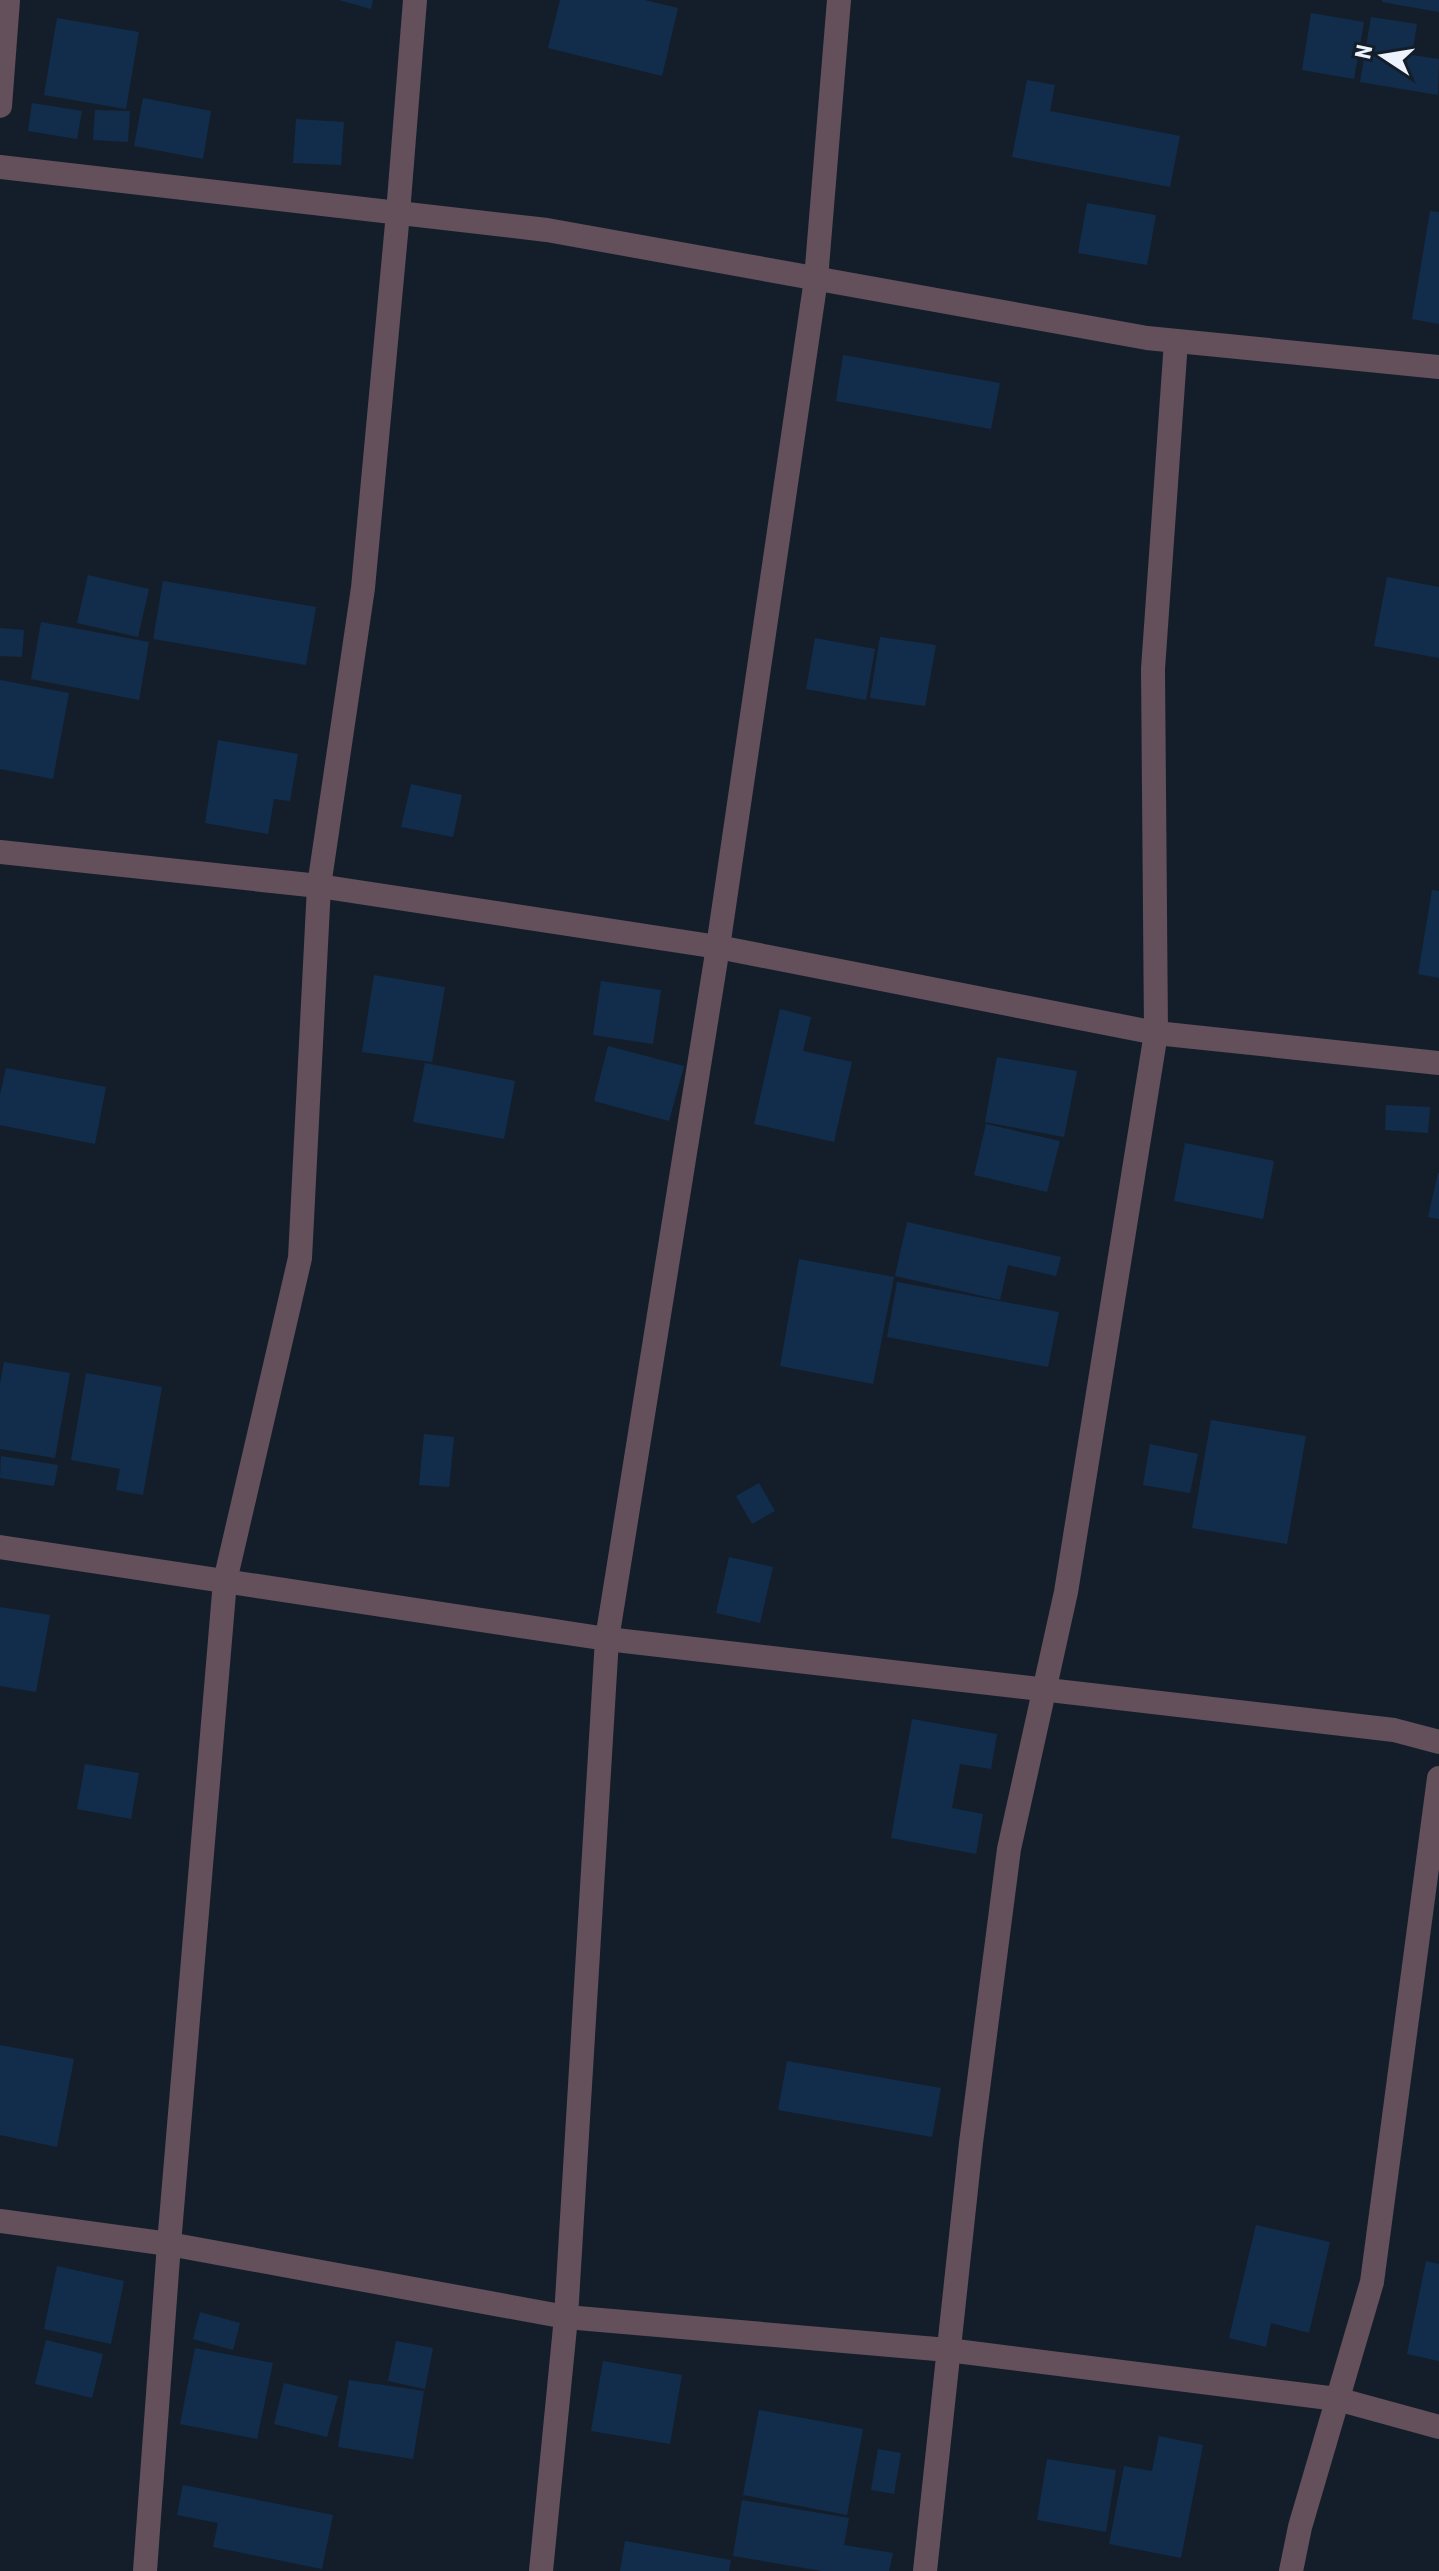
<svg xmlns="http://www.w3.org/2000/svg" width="1439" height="2571" viewBox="0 0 1439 2571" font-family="'Roboto Condensed',sans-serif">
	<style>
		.building { fill: #122d4b }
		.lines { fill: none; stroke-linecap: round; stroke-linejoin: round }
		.minor { stroke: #63505b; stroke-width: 24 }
	</style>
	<rect width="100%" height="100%" fill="#141e2a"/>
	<g class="building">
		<polygon points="339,0 373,0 371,9"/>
		<polygon points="560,0 645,0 678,8 662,76 548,48"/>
		<polygon points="1382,0 1439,0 1439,12 1382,2"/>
		<polygon points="1311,13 1364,22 1354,79 1302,70"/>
		<polygon points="1371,17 1417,24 1412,55 1439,59 1438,95 1360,82"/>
		<polygon points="57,18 139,32 126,109 44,95"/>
		<polygon points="1027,80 1055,85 1050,111 1180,136 1170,187 1012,157"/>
		<polygon points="143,98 211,111 203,159 134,146"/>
		<polygon points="32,103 82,111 77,139 28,131"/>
		<polygon points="95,110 130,111 128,142 93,140"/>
		<polygon points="296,119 344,122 341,165 293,163"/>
		<polygon points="1087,203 1156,215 1147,265 1078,253"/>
		<polygon points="1430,211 1439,212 1439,324 1412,319"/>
		<polygon points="843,355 1000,383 991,429 836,401"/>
		<polygon points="88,575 149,589 138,637 77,623"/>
		<polygon points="1387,577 1439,587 1439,658 1374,646"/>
		<polygon points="163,581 316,607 306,665 153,639"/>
		<polygon points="41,622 149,642 139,700 31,679"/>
		<polygon points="0,628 24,630 22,657 0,656"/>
		<polygon points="880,637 936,645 925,706 870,698"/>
		<polygon points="815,638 875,649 866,700 806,689"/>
		<polygon points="0,680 69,693 53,779 0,769"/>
		<polygon points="218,740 298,754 290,801 274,799 268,834 205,823"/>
		<polygon points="411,784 462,795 453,837 401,827"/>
		<polygon points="1432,890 1439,891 1439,978 1418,974"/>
		<polygon points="374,975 445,987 432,1062 362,1052"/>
		<polygon points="601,981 661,990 653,1044 593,1035"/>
		<polygon points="780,1009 811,1017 803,1051 852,1062 834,1142 754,1124"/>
		<polygon points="608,1046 684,1066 669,1121 594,1101"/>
		<polygon points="997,1057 1077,1071 1064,1137 985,1122"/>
		<polygon points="425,1063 515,1081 504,1139 413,1122"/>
		<polygon points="6,1068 106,1087 95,1144 0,1125 0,1095"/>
		<polygon points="1386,1105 1430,1107 1428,1133 1385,1130"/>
		<polygon points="986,1124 1060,1141 1047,1192 974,1175"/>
		<polygon points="1185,1143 1274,1161 1263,1219 1174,1201"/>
		<polygon points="1438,1173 1439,1173 1439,1219 1428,1217"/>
		<polygon points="907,1222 1061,1257 1056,1276 1008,1265 1000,1300 895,1276"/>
		<polygon points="799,1259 894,1277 873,1384 780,1366"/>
		<polygon points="897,1282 1059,1312 1048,1367 887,1337"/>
		<polygon points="4,1362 70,1373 55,1458 0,1449 0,1384"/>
		<polygon points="86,1373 162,1387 143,1495 116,1490 120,1469 71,1460"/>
		<polygon points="1211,1420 1306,1436 1287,1544 1192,1528"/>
		<polygon points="424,1434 454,1437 449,1487 419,1485"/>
		<polygon points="1150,1444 1198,1454 1190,1493 1143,1485"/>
		<polygon points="1,1456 58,1465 54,1486 0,1478"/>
		<polygon points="759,1483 775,1511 752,1524 736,1496"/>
		<polygon points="729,1557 773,1567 760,1623 716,1613"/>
		<polygon points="0,1607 50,1615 36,1692 0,1686"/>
		<polygon points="912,1719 997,1734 991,1769 960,1764 952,1808 983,1814 976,1854 891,1838"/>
		<polygon points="85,1764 139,1773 131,1819 77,1809"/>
		<polygon points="0,2045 74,2059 57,2147 0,2135"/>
		<polygon points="787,2061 941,2088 932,2137 778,2110"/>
		<polygon points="1256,2225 1330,2242 1309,2333 1271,2323 1266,2347 1229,2338"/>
		<polygon points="1426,2261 1439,2264 1439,2361 1407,2354"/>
		<polygon points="57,2266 124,2281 111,2344 44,2329"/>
		<polygon points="200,2312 240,2323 233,2350 193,2339"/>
		<polygon points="46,2340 103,2354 92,2398 35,2384"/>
		<polygon points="396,2341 433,2348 425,2389 388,2381"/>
		<polygon points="195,2348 273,2363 257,2439 180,2424"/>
		<polygon points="603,2361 682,2375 670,2444 591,2431"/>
		<polygon points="349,2380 424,2391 413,2459 338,2447"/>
		<polygon points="284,2383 338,2396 327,2437 274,2424"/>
		<polygon points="759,2410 863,2429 847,2515 743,2495"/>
		<polygon points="1159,2436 1203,2445 1181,2558 1109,2544 1124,2466 1152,2471"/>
		<polygon points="878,2449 901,2453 894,2494 871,2490"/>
		<polygon points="1047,2459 1116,2470 1106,2532 1037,2520"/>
		<polygon points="183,2485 333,2515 322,2569 213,2547 218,2523 177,2515"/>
		<polygon points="742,2500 849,2518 844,2545 893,2553 889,2571 822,2571 733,2556"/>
		<polygon points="625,2541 731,2560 729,2571 620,2571"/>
	</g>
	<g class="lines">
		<g class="minor">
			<polyline points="0,106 8,0"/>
			<polyline points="0,167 547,230 1147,338 1439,367"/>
			<polyline points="0,852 319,886 718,947 1156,1033 1439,1063"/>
			<polyline points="0,1547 607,1639 1394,1730 1439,1742"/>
			<polyline points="0,2221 169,2244 566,2317 948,2350 1337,2399 1439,2427"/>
			<polyline points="145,2571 169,2244 225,1581 300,1258 319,886 363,588 398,213 415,0"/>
			<polyline points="541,2571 566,2317 607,1639 718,947 816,279 839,0"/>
			<polyline points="925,2571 971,2143 1009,1849 1066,1592 1156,1033 1153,669 1176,341"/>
			<polyline points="1291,2571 1300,2527 1372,2282 1439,1778"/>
		</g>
	</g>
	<g transform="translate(1383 56) rotate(282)" stroke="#141e2a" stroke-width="6" paint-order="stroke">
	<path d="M0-6L14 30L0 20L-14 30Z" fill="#edf3fc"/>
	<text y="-12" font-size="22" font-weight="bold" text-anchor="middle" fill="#edf3fc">N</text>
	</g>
</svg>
